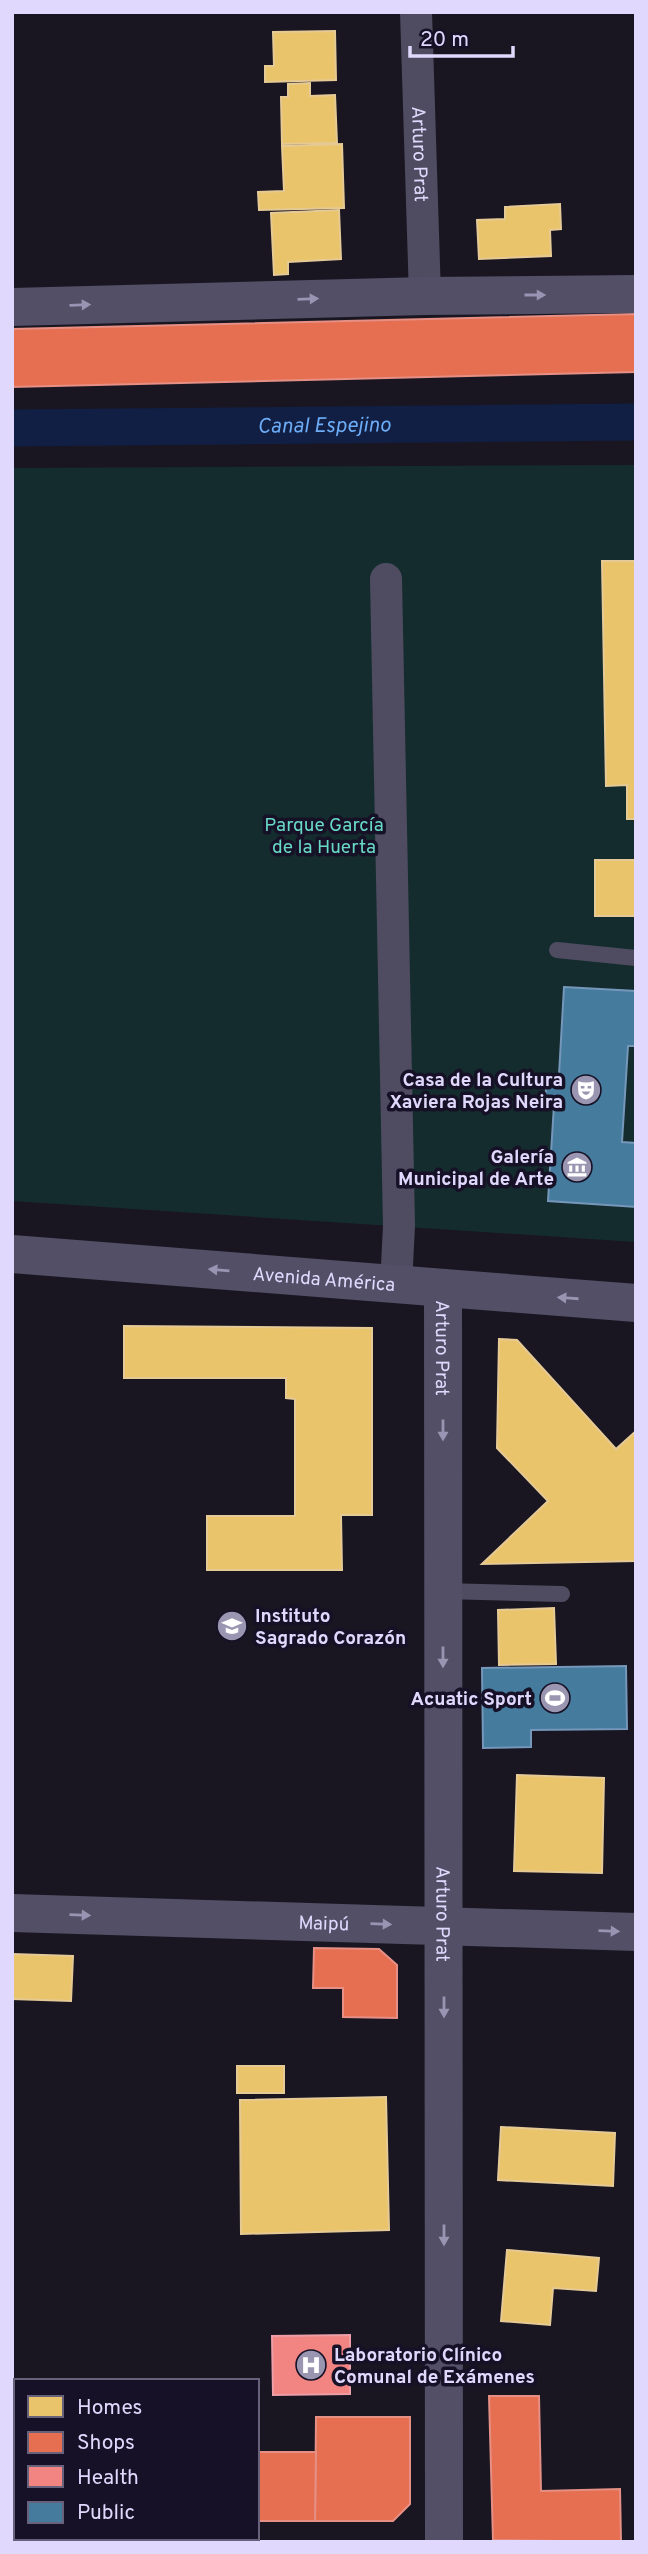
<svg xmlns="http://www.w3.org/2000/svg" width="648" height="2554" viewBox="0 0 648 2554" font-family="Overpass,sans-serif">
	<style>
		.green { fill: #152c2e }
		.homes { fill: #e9c46a; stroke: #e6ca96; stroke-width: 2 }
		.shops { fill: #e76f51; stroke: #e58f85; stroke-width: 2 }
		.health { fill: #f28482; stroke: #ed9ea7; stroke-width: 2 }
		.public { fill: #457b9d; stroke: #7497ba; stroke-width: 2 }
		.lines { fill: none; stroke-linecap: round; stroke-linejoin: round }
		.canal { stroke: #111f44; stroke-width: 37 }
		.lane { stroke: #4f4c61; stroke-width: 16 }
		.street { stroke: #4f4c61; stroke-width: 32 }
		.secondary { stroke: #524f67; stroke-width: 38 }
		.oneway { fill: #9994b2 }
		.labels { text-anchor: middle; stroke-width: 7; stroke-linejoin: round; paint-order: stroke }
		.street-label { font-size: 19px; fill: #e0d9fd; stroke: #161126 }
		.park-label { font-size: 19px; fill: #68d9c6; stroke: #161126 }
		.poi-label { font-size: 19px; font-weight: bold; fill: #e0d9fd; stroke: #161126; text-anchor: end }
		.water-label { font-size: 21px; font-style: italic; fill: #6dacf6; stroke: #161126 }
	</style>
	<rect width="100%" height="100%" fill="#191621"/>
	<polygon class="green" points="636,465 636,1242 12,1201 12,468"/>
	<g class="homes">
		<polygon points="335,31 336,80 265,82 265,66 274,66 273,32"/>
		<polygon points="310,83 310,96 335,95 337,143 282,144 281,97 288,97 288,84"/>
		<polygon points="342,144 344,208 259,210 258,192 284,191 282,146"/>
		<polygon points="560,204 561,229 550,230 551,256 479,259 477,220 505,219 505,207"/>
		<polygon points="339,210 341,259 288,262 288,274 274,275 271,213"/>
		<polygon points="602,561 636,561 636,819 627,819 627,785 606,786"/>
		<rect x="595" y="860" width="41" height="56"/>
		<polygon points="124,1326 372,1328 372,1515 341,1515 342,1570 207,1570 207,1516 295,1516 295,1399 286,1398 286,1378 124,1378"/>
		<polygon points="499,1339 517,1340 616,1449 636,1431 636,1561 482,1564 548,1501 497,1448"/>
		<polygon points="554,1608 556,1664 499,1665 498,1610"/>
		<polygon points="517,1775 604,1778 602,1873 514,1871"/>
		<polygon points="12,1954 73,1956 71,2001 12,1999"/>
		<rect x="237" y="2066" width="47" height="27"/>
		<polygon points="386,2097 389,2230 241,2234 240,2100"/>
		<polygon points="501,2127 615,2133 613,2186 498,2180"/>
		<polygon points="507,2250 599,2258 596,2291 553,2288 550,2325 501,2321"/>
	</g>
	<g class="shops">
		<polygon points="636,314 636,372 12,387 12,329"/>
		<polygon points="314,1948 379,1949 397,1965 397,2018 343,2017 343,1988 313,1988"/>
		<polygon points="489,2396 539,2396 541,2491 620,2489 621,2542 493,2540"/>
		<polygon points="316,2417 410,2417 410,2504 393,2521 315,2521"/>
		<polygon points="257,2452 316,2452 315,2521 257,2521"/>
	</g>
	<polygon class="health" points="350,2335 350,2394 273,2395 272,2336"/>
	<g class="public">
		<polygon points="564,987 636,991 636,1046 628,1046 622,1142 636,1143 636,1207 548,1201 554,1105 545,1104 547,1074 559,1075"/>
		<polygon points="626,1666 627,1729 531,1730 531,1747 483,1748 482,1668"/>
	</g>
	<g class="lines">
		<path class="canal" id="s1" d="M12,428L636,422"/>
		<g class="lane">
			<polyline points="557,950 636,958"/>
			<polyline points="443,1591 562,1594"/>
		</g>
		<g class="street">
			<path id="s2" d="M416,12L425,296"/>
			<polyline points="386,579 399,1226 396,1285"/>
		</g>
		<g class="secondary">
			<polyline points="12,307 425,296 636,294"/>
			<path id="s3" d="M12,1254L636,1303"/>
			<path id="s4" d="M443,1288L444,2542"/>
			<path id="s5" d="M12,1913L636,1932"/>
		</g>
	</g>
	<defs><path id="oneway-solid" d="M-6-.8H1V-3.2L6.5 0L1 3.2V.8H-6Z" transform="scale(1.75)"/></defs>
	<g class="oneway">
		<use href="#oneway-solid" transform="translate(535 295)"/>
		<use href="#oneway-solid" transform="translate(308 299) rotate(-2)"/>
		<use href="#oneway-solid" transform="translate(80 305) rotate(-2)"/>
		<use href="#oneway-solid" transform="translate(219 1270) rotate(-175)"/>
		<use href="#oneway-solid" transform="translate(568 1298) rotate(-176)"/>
		<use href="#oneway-solid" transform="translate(443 1430) rotate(90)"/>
		<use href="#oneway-solid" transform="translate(443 1657) rotate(90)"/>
		<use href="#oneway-solid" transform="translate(80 1915) rotate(2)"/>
		<use href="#oneway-solid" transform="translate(381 1924) rotate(2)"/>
		<use href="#oneway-solid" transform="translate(609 1931) rotate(2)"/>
		<use href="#oneway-solid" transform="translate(444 2007) rotate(90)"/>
		<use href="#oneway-solid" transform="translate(444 2235) rotate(90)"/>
	</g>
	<defs>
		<g id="theatre-disc" transform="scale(1.575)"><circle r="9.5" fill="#9a95b0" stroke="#161126"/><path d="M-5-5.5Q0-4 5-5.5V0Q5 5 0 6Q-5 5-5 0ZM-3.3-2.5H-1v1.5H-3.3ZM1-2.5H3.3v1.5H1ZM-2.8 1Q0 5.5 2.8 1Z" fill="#fff"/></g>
		<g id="museum-disc" transform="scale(1.575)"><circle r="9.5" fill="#9a95b0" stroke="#161126"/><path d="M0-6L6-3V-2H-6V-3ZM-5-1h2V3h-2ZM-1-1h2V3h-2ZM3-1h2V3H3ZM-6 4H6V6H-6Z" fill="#fff"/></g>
		<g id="school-disc" transform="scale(1.575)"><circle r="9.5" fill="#9a95b0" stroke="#161126"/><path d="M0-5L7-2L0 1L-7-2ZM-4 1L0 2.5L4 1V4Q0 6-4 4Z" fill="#fff"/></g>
		<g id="stadium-disc" transform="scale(1.575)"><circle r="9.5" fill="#9a95b0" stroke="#161126"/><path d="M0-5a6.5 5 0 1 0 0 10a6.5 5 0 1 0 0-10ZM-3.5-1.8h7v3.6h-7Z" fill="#fff"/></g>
		<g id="hospital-disc" transform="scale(1.575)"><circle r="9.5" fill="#9a95b0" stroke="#161126"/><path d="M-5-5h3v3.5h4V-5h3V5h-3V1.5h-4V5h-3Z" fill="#fff"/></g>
	</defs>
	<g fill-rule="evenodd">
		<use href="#theatre-disc" x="586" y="1090"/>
		<use href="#museum-disc" x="577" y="1167"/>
		<use href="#school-disc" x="232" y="1626"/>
		<use href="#stadium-disc" x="555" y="1698"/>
		<use href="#hospital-disc" x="311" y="2365"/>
	</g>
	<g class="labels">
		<g class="street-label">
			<text dy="7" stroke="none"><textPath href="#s2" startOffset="142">Arturo Prat</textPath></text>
			<text dy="7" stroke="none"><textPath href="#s3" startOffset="313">Avenida América</textPath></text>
			<text dy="7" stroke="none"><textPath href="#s4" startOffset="60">Arturo Prat</textPath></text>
			<text dy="7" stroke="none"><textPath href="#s4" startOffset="626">Arturo Prat</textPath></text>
			<text dy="7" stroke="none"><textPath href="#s5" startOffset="312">Maipú</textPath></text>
		</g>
		<g class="park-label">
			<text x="324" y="831">Parque García<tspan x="324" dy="22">de la Huerta</tspan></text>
		</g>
		<g class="poi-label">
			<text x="563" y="1086">Casa de la Cultura<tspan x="563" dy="22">Xaviera Rojas Neira</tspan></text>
			<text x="554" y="1163">Galería<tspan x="554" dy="22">Municipal de Arte</tspan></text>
			<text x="255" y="1622" text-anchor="start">Instituto<tspan x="255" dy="22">Sagrado Corazón</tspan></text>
			<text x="532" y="1705">Acuatic Sport</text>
			<text x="334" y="2361" text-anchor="start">Laboratorio Clínico<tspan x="334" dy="22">Comunal de Exámenes</tspan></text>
		</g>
		<g class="water-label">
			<text dy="7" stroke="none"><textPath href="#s1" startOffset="312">Canal Espejino</textPath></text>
		</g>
	</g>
	<rect width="648" height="2554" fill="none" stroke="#e0d9fd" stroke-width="28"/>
	<rect x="14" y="2379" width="245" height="161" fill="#161126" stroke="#67617c" stroke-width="2"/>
	<rect x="28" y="2396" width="35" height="21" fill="#e9c46a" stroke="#67617c" stroke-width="2"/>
	<text x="77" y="2414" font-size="21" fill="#e0d9fd">Homes</text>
	<rect x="28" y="2432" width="35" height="21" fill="#e76f51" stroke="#67617c" stroke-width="2"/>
	<text x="77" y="2449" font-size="21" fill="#e0d9fd">Shops</text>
	<rect x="28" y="2466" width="35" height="21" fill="#f28482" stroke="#67617c" stroke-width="2"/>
	<text x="77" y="2484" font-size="21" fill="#e0d9fd">Health</text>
	<rect x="28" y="2502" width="35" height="21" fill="#457b9d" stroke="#67617c" stroke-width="2"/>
	<text x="77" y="2519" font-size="21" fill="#e0d9fd">Public</text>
	<path d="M410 46v10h103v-10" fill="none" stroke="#e0d9fd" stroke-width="3.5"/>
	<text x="420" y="46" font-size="21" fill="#e0d9fd" stroke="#161126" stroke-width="5" paint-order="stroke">20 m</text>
</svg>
